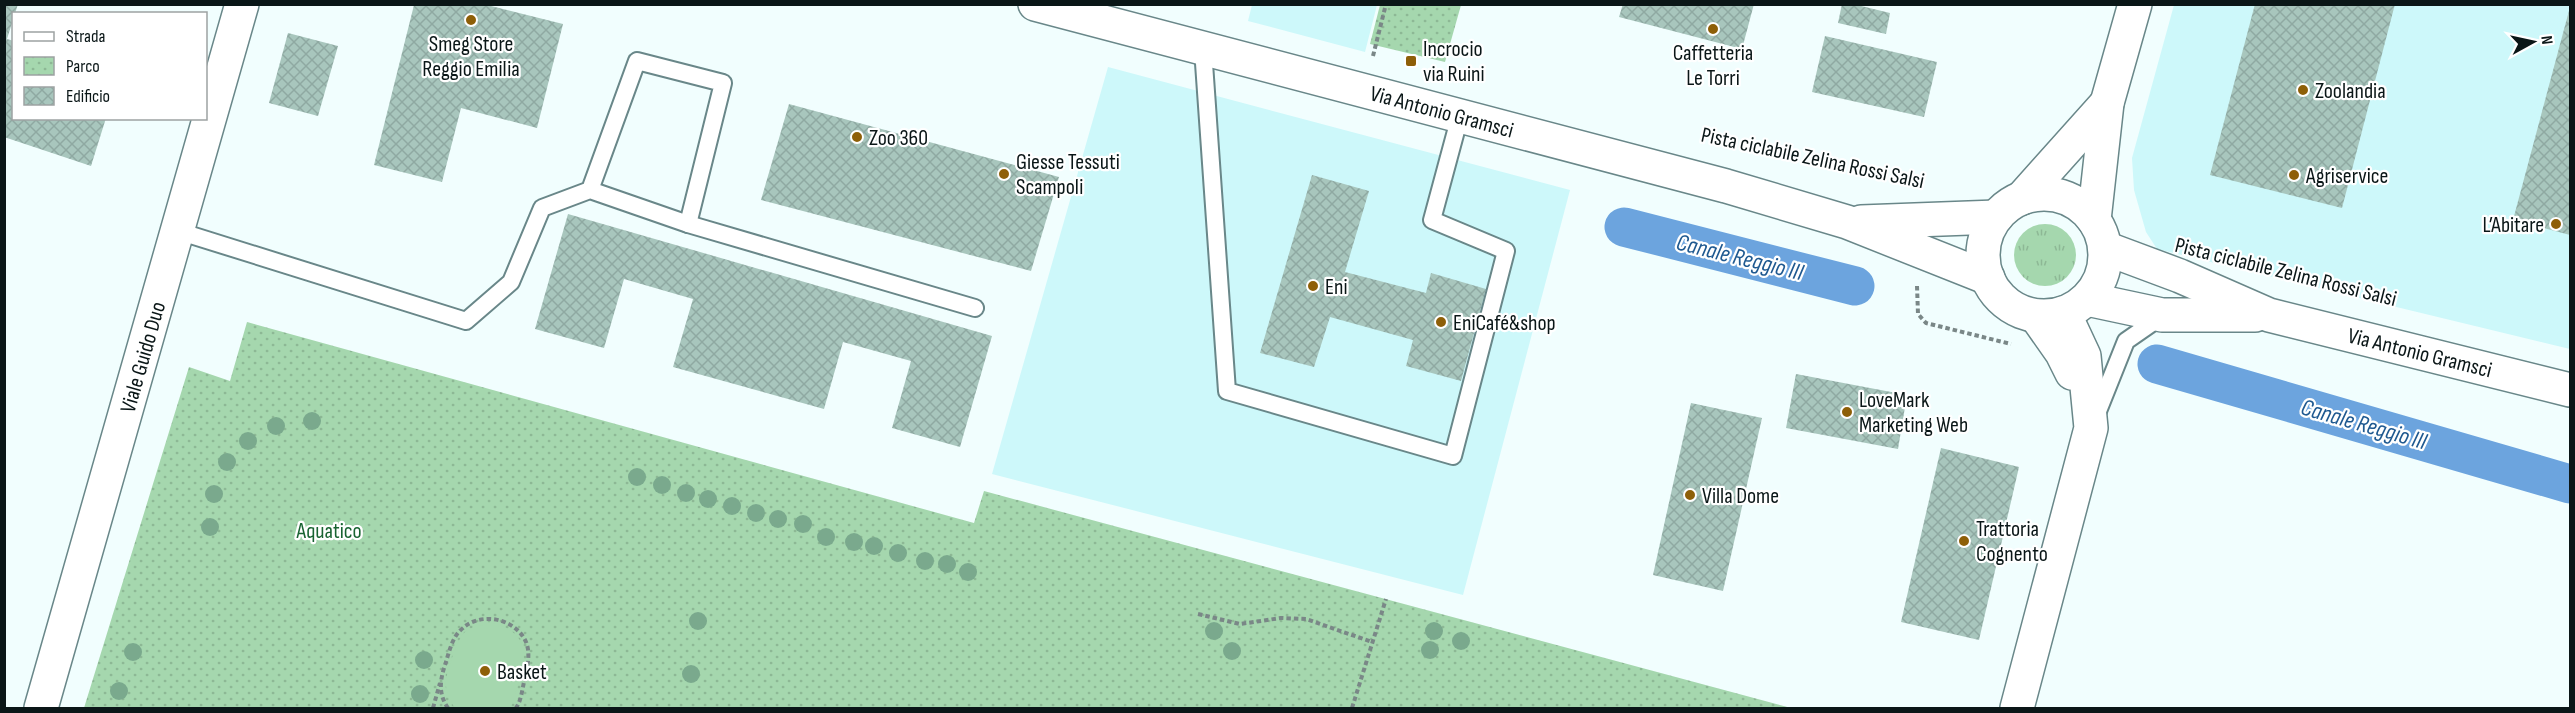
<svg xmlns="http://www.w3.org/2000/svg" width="2575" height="713" viewBox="0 0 2575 713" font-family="'Sofia Sans Condensed',sans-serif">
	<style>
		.built { fill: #cdf8fa }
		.grass { fill: url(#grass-tufts) }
		.park { fill: url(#park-dots) }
		.pitch { fill: #a5d7ae }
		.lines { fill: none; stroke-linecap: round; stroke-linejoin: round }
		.canal { stroke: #6ca4de; stroke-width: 39 }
		.building { fill: url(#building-cross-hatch) }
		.service-casing { stroke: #698789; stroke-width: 20 }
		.minor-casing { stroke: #698789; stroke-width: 36 }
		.tertiary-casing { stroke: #698789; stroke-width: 36 }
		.path { stroke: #7a8787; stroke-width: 4; stroke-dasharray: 4.5 3; stroke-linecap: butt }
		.service { stroke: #fff; stroke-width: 16 }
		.minor { stroke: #fff; stroke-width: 33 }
		.tertiary { stroke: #fff; stroke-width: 33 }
		.tree { fill: #7aa98d }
		.poi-dot { fill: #8e5f08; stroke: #fff; stroke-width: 2 }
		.labels { text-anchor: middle; stroke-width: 4.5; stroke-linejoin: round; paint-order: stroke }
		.poi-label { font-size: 22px; fill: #0a1617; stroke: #fff; text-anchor: start }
		.street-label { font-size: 22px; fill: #0a1617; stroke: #fff }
		.park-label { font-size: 22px; fill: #186331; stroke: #fff }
		.water-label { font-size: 24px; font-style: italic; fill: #1f5990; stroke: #fff }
	</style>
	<defs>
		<pattern id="grass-tufts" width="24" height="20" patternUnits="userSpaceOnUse" patternTransform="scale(1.5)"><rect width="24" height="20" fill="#a5d7ae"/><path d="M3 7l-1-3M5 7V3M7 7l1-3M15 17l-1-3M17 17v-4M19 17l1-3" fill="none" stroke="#8db895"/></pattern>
		<pattern id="park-dots" width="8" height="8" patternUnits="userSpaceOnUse" patternTransform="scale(1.5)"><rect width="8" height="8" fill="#a5d7ae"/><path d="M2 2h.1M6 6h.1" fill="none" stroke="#8db895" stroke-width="1.8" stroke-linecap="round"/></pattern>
		<pattern id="building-cross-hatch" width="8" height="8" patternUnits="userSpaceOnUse" patternTransform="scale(1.5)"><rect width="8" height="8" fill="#a8c6bd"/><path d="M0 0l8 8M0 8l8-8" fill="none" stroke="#8fa9a2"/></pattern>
	</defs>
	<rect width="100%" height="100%" fill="#f1fefe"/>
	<g class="built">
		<polygon points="1252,5 1252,4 1377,5 1365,52 1248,21"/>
		<polygon points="2174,5 2570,5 2570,349 2157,249 2146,232 2134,190 2132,158"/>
		<polygon points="1108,67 1570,190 1463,595 992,474"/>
	</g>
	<circle class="grass" cx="2045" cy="255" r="31"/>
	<g class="park">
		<polygon points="1380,5 1461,5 1445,62 1370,44"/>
		<polygon points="247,322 974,523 984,491 1791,708 84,708 189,367 230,381"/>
	</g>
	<path class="pitch" d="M492,623C540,635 522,669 512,704L509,708H455C450,701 445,691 446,681C447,671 457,639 465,632C473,626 483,625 492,623Z"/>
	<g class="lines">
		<g class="canal">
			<polyline points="1624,227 1855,286"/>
			<polyline points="2157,364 2570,484"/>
		</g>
	</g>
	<g class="building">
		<polygon points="4,4 18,4 7,39 14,41 14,118 106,118 91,166 4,137"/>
		<polygon points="1623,4 1754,4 1742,49 1619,17"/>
		<polygon points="1842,4 1853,4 1890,13 1886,34 1838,23"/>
		<polygon points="2255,4 2395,4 2342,208 2210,175"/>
		<polygon points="414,5 487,5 563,24 537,128 461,108 442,182 374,165"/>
		<polygon points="2570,7 2570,235 2513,220"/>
		<polygon points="288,33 338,46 318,116 269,103"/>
		<polygon points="1825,36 1937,62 1924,117 1812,92"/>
		<polygon points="789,104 1059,177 1031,271 761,200"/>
		<polygon points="1312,175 1369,191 1345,272 1426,293 1431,273 1486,289 1461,381 1406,366 1413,340 1330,317 1314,367 1260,353"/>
		<polygon points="568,214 992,336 960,447 892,428 911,361 843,342 824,409 673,367 693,299 624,279 604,348 535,329"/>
		<polygon points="1796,374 1907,395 1898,449 1786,428"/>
		<polygon points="1691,403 1762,418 1723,591 1653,575"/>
		<polygon points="1941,448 2019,467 1979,640 1901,622"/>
	</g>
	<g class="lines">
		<g class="service-casing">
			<g id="service">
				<polyline points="1203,49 1227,391 1453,456 1506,251 1432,220 1460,116"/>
				<polyline points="688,224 975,308"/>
				<polyline points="178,231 466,321 511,282 542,208 590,190 637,61 723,83 688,224 590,190"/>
				<polyline points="2096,416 2126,341 2162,316"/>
			</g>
		</g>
		<g class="minor-casing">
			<g id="minor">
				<polyline points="2036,316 2062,353 2072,373"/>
				<polyline points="41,708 242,4"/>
				<polyline points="2017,708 2091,428 2084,356 2064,313"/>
			</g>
		</g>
		<g class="tertiary-casing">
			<g id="tertiary">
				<polyline points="1035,4 1726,186 1847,222 1988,278"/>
				<circle cx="2044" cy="255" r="61"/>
				<polyline points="2022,198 2107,103"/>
				<polyline points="2094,220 2107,103 2135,4"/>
				<polyline points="1861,222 1996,217"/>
				<polyline points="2105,248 2180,276 2269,315 2570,390"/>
				<polyline points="2087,299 2162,315 2255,315"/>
			</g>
		</g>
		<g class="path">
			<polyline points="1373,56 1386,4"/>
			<polyline points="1917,286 1918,314 1926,323 2011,344"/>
			<polyline points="1198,614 1240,624 1281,618 1306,619 1372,642"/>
			<polyline points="433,708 440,683"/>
			<path d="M448,708C438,694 440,680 445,665C449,653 452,636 463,628C482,611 516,619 526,642C531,654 527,669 524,682C522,691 521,701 516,708"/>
			<polyline points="1352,708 1386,599"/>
		</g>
		<use href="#service" class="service"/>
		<use href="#minor" class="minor"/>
		<use href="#tertiary" class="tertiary"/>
	</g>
	<g class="tree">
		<circle cx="312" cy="421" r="9"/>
		<circle cx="276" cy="426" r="9"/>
		<circle cx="248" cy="441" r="9"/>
		<circle cx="227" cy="462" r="9"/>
		<circle cx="637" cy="477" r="9"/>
		<circle cx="662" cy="485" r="9"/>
		<circle cx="686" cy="493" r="9"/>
		<circle cx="214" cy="494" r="9"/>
		<circle cx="708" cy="499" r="9"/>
		<circle cx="732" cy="506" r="9"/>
		<circle cx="756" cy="513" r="9"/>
		<circle cx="778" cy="519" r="9"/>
		<circle cx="803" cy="524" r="9"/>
		<circle cx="210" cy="527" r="9"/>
		<circle cx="826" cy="537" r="9"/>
		<circle cx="854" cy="542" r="9"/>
		<circle cx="874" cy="546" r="9"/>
		<circle cx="898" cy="553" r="9"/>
		<circle cx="925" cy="561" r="9"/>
		<circle cx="947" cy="564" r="9"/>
		<circle cx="968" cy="572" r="9"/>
		<circle cx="698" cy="621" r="9"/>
		<circle cx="1214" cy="631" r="9"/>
		<circle cx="1434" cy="631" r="9"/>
		<circle cx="1461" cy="641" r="9"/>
		<circle cx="1430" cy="650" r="9"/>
		<circle cx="1232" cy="651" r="9"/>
		<circle cx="133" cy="652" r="9"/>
		<circle cx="424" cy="660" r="9"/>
		<circle cx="691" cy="674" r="9"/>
		<circle cx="119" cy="691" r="9"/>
		<circle cx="420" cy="694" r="9"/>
	</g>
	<g class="poi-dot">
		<circle cx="471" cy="20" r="6"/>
		<circle cx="1713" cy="29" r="6"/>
		<rect x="1405" y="55" width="12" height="12" rx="3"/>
		<circle cx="2303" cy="90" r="6"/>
		<circle cx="857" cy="137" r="6"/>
		<circle cx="1004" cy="174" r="6"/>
		<circle cx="2294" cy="175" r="6"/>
		<circle cx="2556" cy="224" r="6"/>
		<circle cx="1313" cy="286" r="6"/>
		<circle cx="1441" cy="322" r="6"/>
		<circle cx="1847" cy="412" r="6"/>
		<circle cx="1690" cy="495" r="6"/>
		<circle cx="1964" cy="541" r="6"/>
		<circle cx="485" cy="671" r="6"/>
	</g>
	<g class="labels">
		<g class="poi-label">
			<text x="471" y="51" text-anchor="middle">Smeg Store<tspan x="471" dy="25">Reggio Emilia</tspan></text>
			<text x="1423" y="56">Incrocio<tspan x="1423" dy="25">via Ruini</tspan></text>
			<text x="1713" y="60" text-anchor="middle">Caffetteria<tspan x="1713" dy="25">Le Torri</tspan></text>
			<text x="2315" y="98">Zoolandia</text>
			<text x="869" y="145">Zoo 360</text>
			<text x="1016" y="169">Giesse Tessuti<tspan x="1016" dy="25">Scampoli</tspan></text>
			<text x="2306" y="183">Agriservice</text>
			<text x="2544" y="232" text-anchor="end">L’Abitare</text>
			<text x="1325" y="294">Eni</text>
			<text x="1453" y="330">EniCafé&amp;shop</text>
			<text x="1859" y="407">LoveMark<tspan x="1859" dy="25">Marketing Web</tspan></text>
			<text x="1702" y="503">Villa Dome</text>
			<text x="1976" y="536">Trattoria<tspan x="1976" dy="25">Cognento</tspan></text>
			<text x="497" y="679">Basket</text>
		</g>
		<g class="street-label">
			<text transform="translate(1442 111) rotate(15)" y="8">Via Antonio Gramsci</text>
			<text transform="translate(1813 157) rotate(12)" y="8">Pista ciclabile Zelina Rossi Salsi</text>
			<text transform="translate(2286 271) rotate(14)" y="8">Pista ciclabile Zelina Rossi Salsi</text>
			<text transform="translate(2420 352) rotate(14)" y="8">Via Antonio Gramsci</text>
			<text transform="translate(142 357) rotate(-74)" y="8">Viale Guido Duo</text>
		</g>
		<g class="park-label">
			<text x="329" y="538">Aquatico</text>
		</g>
		<g class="water-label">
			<text transform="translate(1740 257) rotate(14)" y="8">Canale Reggio III</text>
			<text transform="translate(2364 424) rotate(16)" y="8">Canale Reggio III</text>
		</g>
	</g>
	<rect width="2575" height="713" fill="none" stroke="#0a1617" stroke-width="12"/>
	<rect x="12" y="12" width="195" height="108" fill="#ffffff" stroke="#9da2a2" stroke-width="1.5"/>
	<rect x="24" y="32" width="30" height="9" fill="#ffffff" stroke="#9da2a2" stroke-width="1.5"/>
	<text x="66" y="42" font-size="18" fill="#0a1617">Strada</text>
	<rect x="24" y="57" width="30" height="18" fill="url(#park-dots)" stroke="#9da2a2" stroke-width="1.5"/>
	<text x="66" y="72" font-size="18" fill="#0a1617">Parco</text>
	<rect x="24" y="87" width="30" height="18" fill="url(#building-cross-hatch)" stroke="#9da2a2" stroke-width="1.5"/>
	<text x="66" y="102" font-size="18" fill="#0a1617">Edificio</text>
	<g transform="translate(2533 42) rotate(82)" stroke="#ffffff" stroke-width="4.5" paint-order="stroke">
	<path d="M0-4.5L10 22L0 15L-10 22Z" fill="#0a1617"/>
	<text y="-9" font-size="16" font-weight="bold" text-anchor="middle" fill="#0a1617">N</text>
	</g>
</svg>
